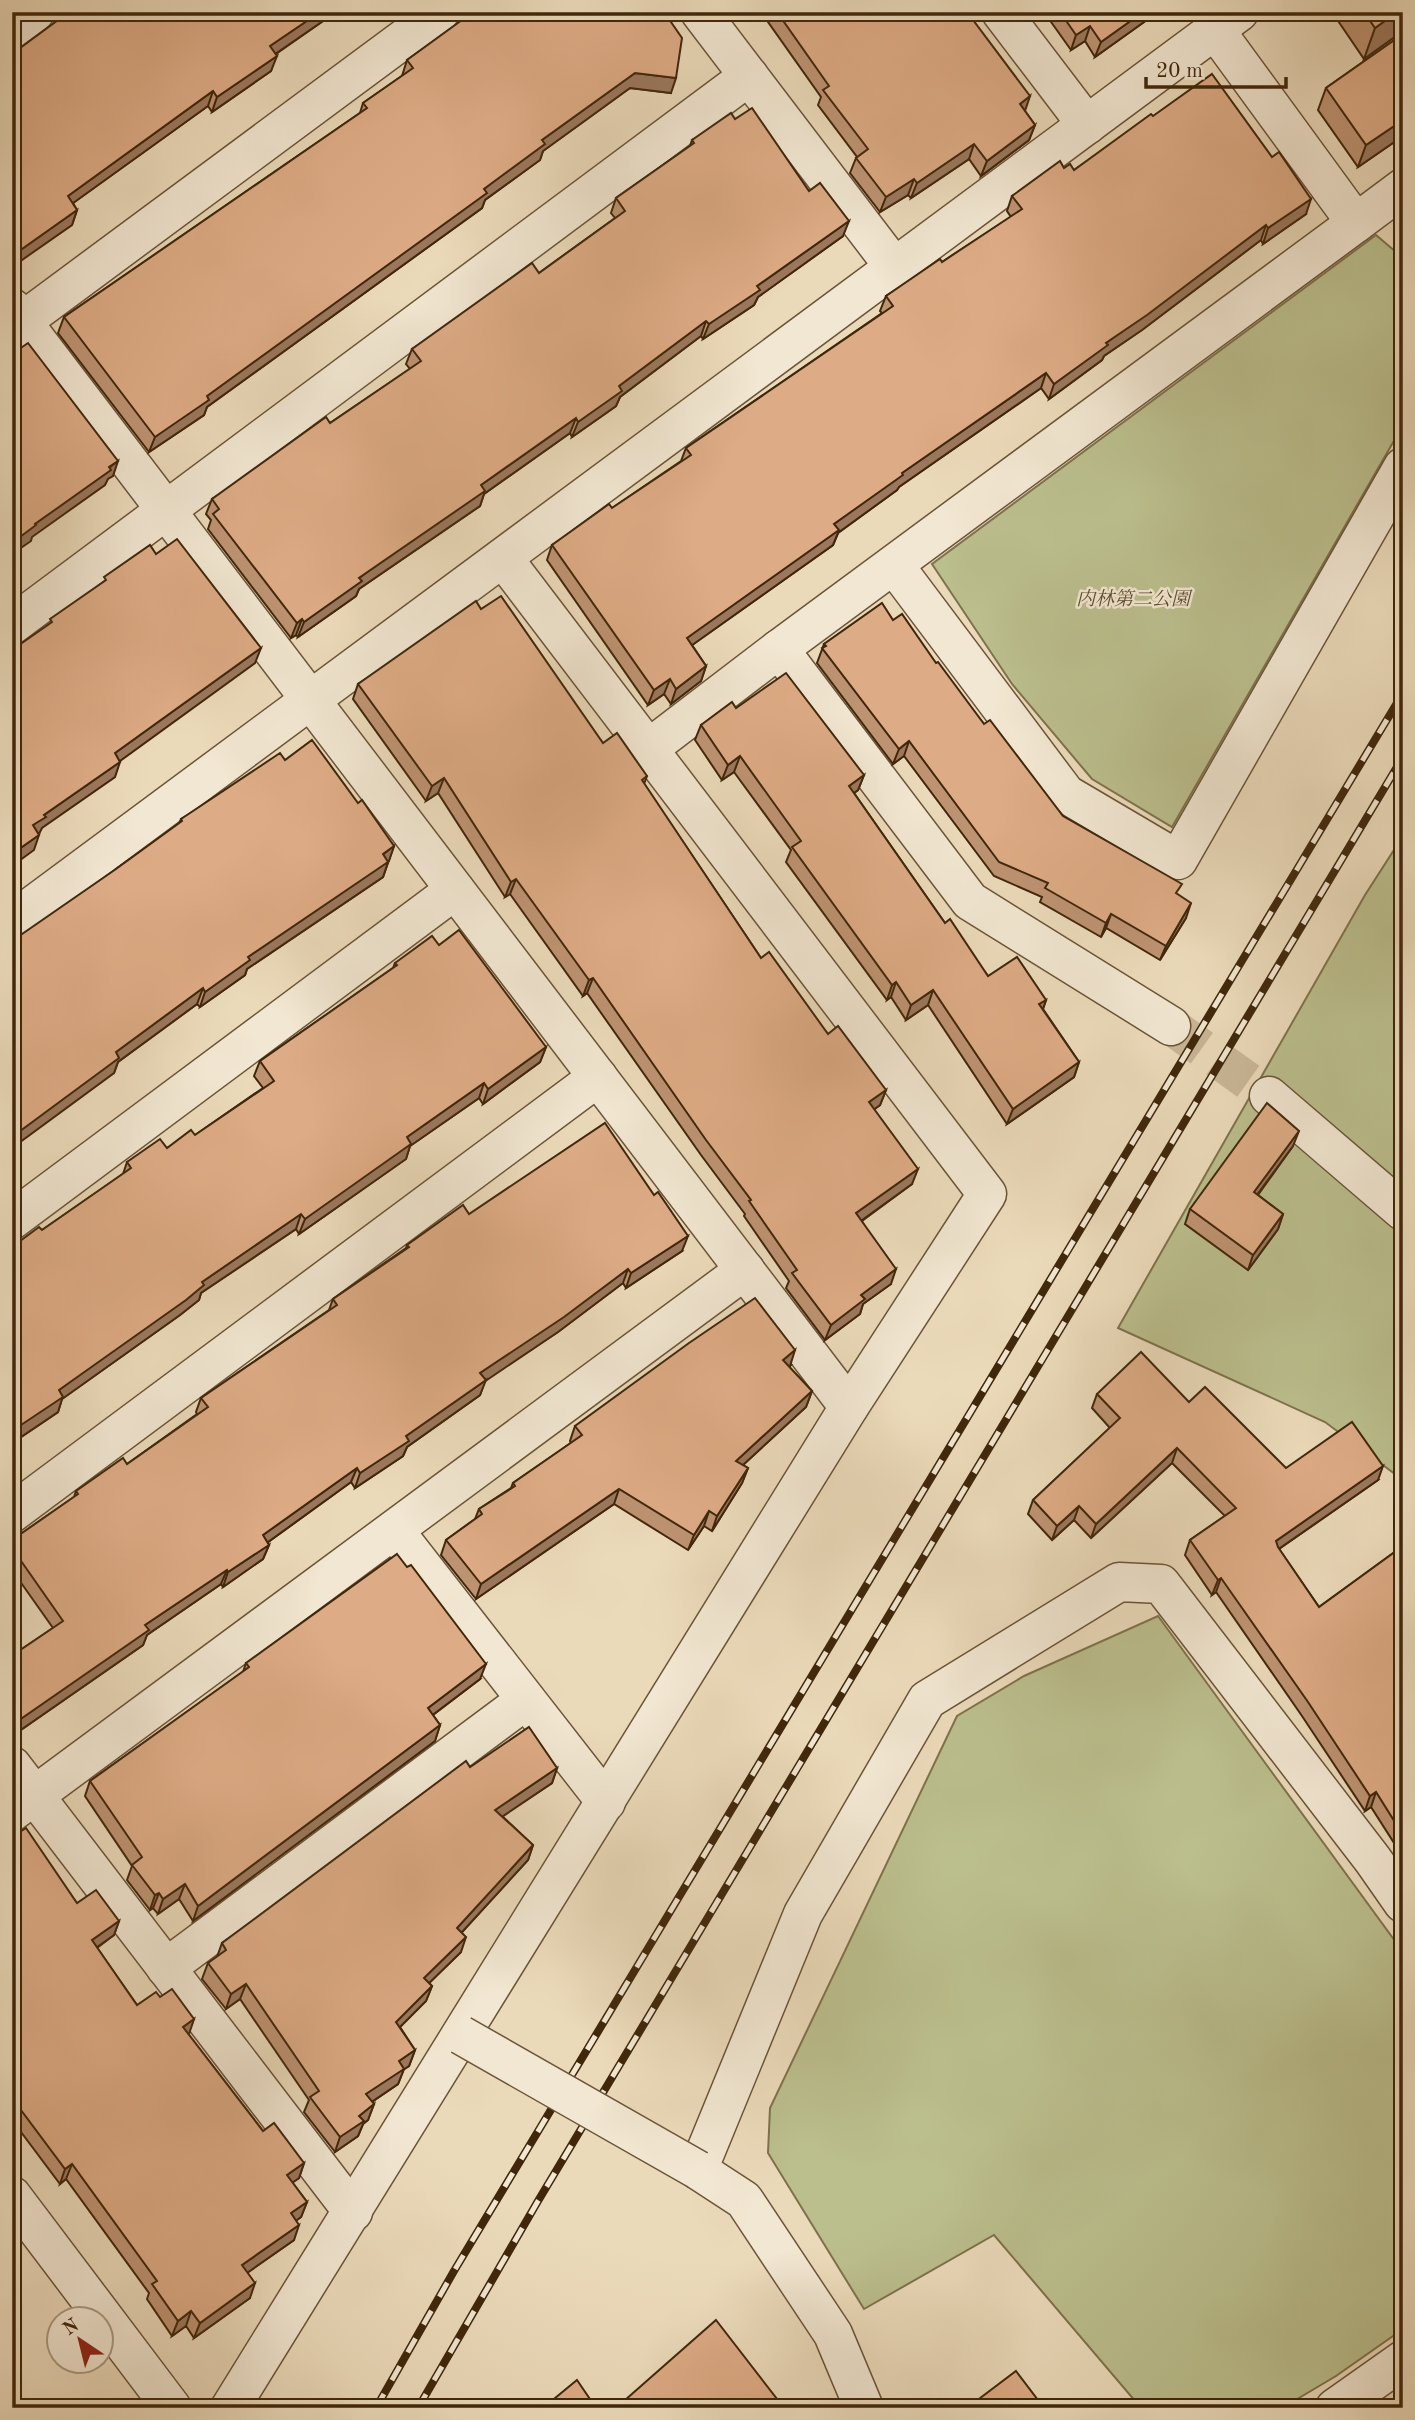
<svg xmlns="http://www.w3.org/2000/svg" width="1415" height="2420" viewBox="0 0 1415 2420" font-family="'Old Standard TT','Noto Serif JP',serif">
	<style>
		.green { fill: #bbbe8d; stroke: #7e724c; stroke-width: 2 }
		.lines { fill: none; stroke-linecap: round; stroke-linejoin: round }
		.minor-tunnel { stroke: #c9b697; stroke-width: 38; stroke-dasharray: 38 19; stroke-linecap: butt }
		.minor-casing { stroke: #6b5437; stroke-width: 41 }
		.tertiary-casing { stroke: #6b5437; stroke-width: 41 }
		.minor { stroke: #f2e7d2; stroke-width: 38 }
		.tertiary { stroke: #f2e7d2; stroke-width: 38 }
		.rail-casing { stroke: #40270b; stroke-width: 8 }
		.rail { stroke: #f2e7d2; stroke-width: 5; stroke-dasharray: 16; stroke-linecap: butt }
		.minor-bridge-casing { stroke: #6b5437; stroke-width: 41; stroke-linecap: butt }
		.minor-bridge { stroke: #f2e7d2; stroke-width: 38 }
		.wall { fill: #be9372; stroke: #40270b; stroke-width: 2 }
		.shaded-wall { fill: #9b785d; stroke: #40270b; stroke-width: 2 }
		.building { fill: #ddab85; stroke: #40270b; stroke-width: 2 }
		.labels { text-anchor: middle; stroke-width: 5; stroke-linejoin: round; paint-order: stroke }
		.park-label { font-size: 19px; font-style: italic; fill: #5f4d2c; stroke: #f2e7d2 }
	</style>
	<rect width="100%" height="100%" fill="#ebdaba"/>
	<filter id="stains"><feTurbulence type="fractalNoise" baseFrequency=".00286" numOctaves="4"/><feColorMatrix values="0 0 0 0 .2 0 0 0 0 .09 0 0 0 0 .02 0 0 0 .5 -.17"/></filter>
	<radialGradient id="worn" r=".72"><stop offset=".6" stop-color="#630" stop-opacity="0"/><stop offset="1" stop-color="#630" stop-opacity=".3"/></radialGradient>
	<g class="green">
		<polygon points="1376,235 1403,258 1403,425 1172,827 1092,779 1012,684 932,564"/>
		<polygon points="1403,836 1403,1480 1325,1422 1118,1328 1365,895"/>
		<polygon points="1158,1616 1403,1952 1403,2329 1336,2376 1282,2408 1141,2408 994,2235 864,2309 768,2153 770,2108 957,1716 1024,1676"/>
	</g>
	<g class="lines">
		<polyline class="minor-tunnel" points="1171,1026 1269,1096"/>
		<g class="minor-casing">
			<g id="minor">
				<polyline points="700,12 895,268"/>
				<polyline points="1001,12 1087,125"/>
				<polyline points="12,29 35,12"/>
				<polyline points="1356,223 1403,188"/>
				<polyline points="12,308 849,1407"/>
				<polyline points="12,329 440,12"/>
				<polyline points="894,565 1066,794 1178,860 1403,467"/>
				<polyline points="12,625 749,76"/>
				<polyline points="779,649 970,901 1171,1026"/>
				<polyline points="648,749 779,649 1356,223 1215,30"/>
				<polyline points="12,921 1239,12"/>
				<polyline points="1269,1096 1403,1211"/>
				<polyline points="12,1220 455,890"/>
				<polyline points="12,1513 598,1077"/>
				<polyline points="394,1530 606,1802"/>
				<polyline points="12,1766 353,2212"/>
				<polyline points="12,1812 745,1270"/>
				<polyline points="166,1968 526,1700"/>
				<polyline points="12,2196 172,2408"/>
				<polyline points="230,2408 849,1407 987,1194 503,558"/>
				<polyline points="864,2408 833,2334 744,2200 698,2170 803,1914 927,1700 1119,1582 1161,1584 1373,1860 1403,1903"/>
			</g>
		</g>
		<g class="tertiary-casing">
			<polyline id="tertiary" points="1335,2408 1403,2360"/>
		</g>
		<use href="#minor" class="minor"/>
		<use href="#tertiary" class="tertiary"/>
		<g class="rail-casing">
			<g id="rail">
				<polyline points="376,2408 454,2271 1403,693"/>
				<polyline points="418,2408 538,2201 1403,757"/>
			</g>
		</g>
		<use href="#rail" class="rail"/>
		<g class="minor-bridge-casing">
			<polyline id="minor-bridge" points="461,2035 698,2170"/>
		</g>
		<use href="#minor-bridge" class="minor-bridge"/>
	</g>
	<g class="wall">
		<polygon points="69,12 336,12 276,54 271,71 212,112 208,106 73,203 77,210 72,225"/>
		<polygon points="472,12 664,12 671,93 630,88 543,151 540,160 485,200 482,208 207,407 204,415 149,452 58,333 64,317 360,113 363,103 402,76 407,60 471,14"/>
		<polygon points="761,12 967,12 1025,111 1035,125 1029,140 981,176 969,159 911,198 908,195 880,212 850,173 856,158 857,157 818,105 821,97"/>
		<polygon points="1044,12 1158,12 1095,57 1085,41 1071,50"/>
		<polygon points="1332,12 1403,12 1364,59"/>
		<polygon points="1403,34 1403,136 1358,167 1318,110 1326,88"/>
		<polygon points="1153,116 1306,214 1263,244 1261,240 1142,330 1104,356 1102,360 1049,399 1041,388 899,487 897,490 838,533 833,545 692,645 706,666 701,681 671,704 664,694 648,705 547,560 552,545 612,508 681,461 686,448 882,313 880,311 886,296 942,262 1011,217 1007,211 1012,196 1064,168 1074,170"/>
		<polygon points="735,119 809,191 843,236 758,297 754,305 703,339 701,336 620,397 616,406 572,437 570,433 484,494 480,506 359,589 356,596 298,637 296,635 291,638 208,529 211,520 206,514 212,499 330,423 410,369 406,364 412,349 539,273 615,218 611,213 616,198 690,146 692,140"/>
		<polygon points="481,609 603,743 647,776 644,784 761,958 828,1034 886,1090 880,1105 874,1109 912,1184 862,1221 891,1284 863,1304 860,1314 825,1340 786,1288 789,1281 744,1216 745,1214 701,1155 587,993 583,996 510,894 505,897 438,793 426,801 353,699 358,684"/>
		<polygon points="893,620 936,663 984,724 1063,816 1178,895 1186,918 1160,960 1106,928 1101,937 1040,902 1042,897 994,876 904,756 893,764 817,663 824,644"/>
		<polygon points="736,708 864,775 858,790 854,793 945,923 988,976 1046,1000 1043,1009 1079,1062 1074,1077 1007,1124 928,1005 906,1020 891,997 887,1000 786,862 791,850 734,772 722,780 695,740 701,725"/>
		<polygon points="285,760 358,803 394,846 383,877 247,969 245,975 200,1007 197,1004 118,1062 114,1073 116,869 179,824 181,819"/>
		<polygon points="439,945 546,1047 540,1062 483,1104 479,1098 410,1146 406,1159 299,1234 296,1229 201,1293 199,1300 180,1315 62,1399 58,1412 12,1443 12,1247 42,1230 123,1174 127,1162 167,1148 195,1135 263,1088 254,1076 260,1061 393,968 395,963"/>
		<polygon points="1293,1146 1258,1195 1283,1214 1278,1229 1248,1270 1185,1224 1190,1209"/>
		<polygon points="469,1214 682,1251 626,1288 623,1283 558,1332 485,1380 480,1395 407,1447 403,1456 355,1488 351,1482 267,1543 269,1545 263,1559 223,1587 221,1584 147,1635 143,1645 12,1736 13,1655 53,1628 12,1570 12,1540 74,1497 76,1491 127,1464 197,1414 196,1412 201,1398 329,1310 333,1299 406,1248 407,1245"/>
		<polygon points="790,1366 789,1367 812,1391 806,1407 743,1465 748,1468 742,1483 712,1531 704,1526 688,1550 614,1504 476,1599 441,1555 446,1540 475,1519 479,1509 511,1488 513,1483 571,1443 570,1441 575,1426"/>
		<polygon points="1097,1394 1189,1402 1286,1468 1378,1480 1279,1549 1319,1607 1403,1546 1403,1857 1371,1807 1365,1811 1302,1716 1216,1592 1212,1595 1185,1555 1190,1540 1225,1516 1172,1463 1091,1538 1074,1520 1052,1540 1028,1514 1033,1500 1110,1428 1092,1408"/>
		<polygon points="246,1663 480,1679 433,1715 440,1725 435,1741 193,1921 179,1899 158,1914 153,1908 150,1910 127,1880 132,1866 85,1796 90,1781 243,1672"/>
		<polygon points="470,1767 557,1768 552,1783 502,1816 533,1845 528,1860 462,1932 461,1952 429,1983 432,1986 426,2001 400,2027 415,2050 409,2066 404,2069 398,2084 372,2102 374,2104 368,2120 363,2124 358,2136 335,2152 304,2112 309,2100 240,1999 226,2009 202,1979 208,1963 217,1957 222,1943"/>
		<polygon points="12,1837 77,1903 119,1921 114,1935 97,1948 137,2005 160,1997 194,2019 188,2034 263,2131 304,2163 299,2178 292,2182 307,2202 301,2217 296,2220 294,2240 248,2272 250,2298 194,2338 186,2326 172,2336 147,2299 149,2293 66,2179 60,2184 12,2120"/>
	</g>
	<g class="shaded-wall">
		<polygon points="320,12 336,12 265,61 270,46"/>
		<polygon points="1143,12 1158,12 1095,57 1101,42"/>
		<polygon points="1397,12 1403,12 1403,31 1364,59 1375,28"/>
		<polygon points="1090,26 1085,41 1071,50 1076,35"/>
		<polygon points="277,56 271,71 212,112 217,97"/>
		<polygon points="635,73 676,78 671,93 630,88 543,151 540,160 485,200 482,208 207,407 204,415 149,452 155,437 207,396 484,189 542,140"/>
		<polygon points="213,91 208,106 62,211 68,196"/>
		<polygon points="1030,96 1025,111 1020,104"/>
		<polygon points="1403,120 1403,136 1358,167 1366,145"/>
		<polygon points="1035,125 1029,140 981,176 987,161"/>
		<polygon points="974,144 969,159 911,198 917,183"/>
		<polygon points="914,179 908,195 880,212 886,197"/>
		<polygon points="1311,199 1306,214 1263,244 1268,228"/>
		<polygon points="77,210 72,225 12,267 12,256"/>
		<polygon points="849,221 843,236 758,297 754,305 703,339 709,324 757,286"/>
		<polygon points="1266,225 1261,240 1142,330 1104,356 1102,360 1049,399 1054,384 1106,343"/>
		<polygon points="706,321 701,336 620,397 616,406 572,437 578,422 619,386"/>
		<polygon points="1046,373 1041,388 899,487 897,490 838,533 833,545 681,653 687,638 834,524 902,473"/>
		<polygon points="576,418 570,433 484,494 480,506 359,589 356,596 298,637 304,622 359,578 481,485"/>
		<polygon points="118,461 113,476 108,479 105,485 32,537 31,541 12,554 12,543 35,524"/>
		<polygon points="302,619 296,635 291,638 297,623"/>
		<polygon points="261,648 255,663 109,769 115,753"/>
		<polygon points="706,666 701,681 671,704 676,689"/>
		<polygon points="670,679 664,694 648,705 654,690"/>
		<polygon points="909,741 904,756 893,764 899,749"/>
		<polygon points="740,756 734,772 722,780 728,765"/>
		<polygon points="120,762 115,777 42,828 40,832 28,841 33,825 44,815"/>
		<polygon points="864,775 858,790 843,801 849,786"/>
		<polygon points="444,778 438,793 426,801 432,786"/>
		<polygon points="39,835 34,850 12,866 12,854"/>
		<polygon points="394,846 389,861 385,864 388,862 383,877 247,969 245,975 200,1007 205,992 248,957"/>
		<polygon points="516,879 510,894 505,897 511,882"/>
		<polygon points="1191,903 1186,918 1160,960 1166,946"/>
		<polygon points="1111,914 1106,928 1101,937 1106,923"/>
		<polygon points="593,978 587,993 583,996 589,980"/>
		<polygon points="896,982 891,997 887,1000 892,985"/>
		<polygon points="203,988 197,1004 118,1062 114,1073 12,1148 12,1137 116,1052"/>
		<polygon points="933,990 928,1005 906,1020 911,1005"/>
		<polygon points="1046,1000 1041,1015 1039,1004"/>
		<polygon points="546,1047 540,1062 483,1104 488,1089"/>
		<polygon points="1079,1062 1074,1077 1007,1124 1013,1109"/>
		<polygon points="484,1083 479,1098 410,1146 406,1159 299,1234 305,1219 407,1137"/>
		<polygon points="886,1090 880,1105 864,1117 869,1102"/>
		<polygon points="1299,1131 1293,1146 1248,1207 1254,1192"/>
		<polygon points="918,1169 912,1184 851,1228 856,1213"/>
		<polygon points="301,1214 296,1229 201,1293 199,1300 180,1315 62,1399 58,1412 12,1443 12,1431 59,1390 202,1282"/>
		<polygon points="1283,1214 1278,1229 1248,1270 1253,1255"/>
		<polygon points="688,1236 682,1251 626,1288 631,1273"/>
		<polygon points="628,1269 623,1283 558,1332 475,1388 480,1373"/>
		<polygon points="896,1269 891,1284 863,1304 860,1314 825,1340 831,1325 861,1295"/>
		<polygon points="795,1350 790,1366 777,1375 783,1360"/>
		<polygon points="486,1380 480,1395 407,1447 403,1456 355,1488 360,1473 406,1436"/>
		<polygon points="812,1391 806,1407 731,1476 736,1461"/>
		<polygon points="1177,1448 1172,1463 1091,1538 1096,1524"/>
		<polygon points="1383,1466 1378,1480 1270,1555 1276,1541"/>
		<polygon points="357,1468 351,1482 257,1550 263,1535"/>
		<polygon points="748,1468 742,1483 712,1531 717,1516"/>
		<polygon points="619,1489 614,1504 476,1599 481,1584"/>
		<polygon points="1079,1506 1074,1520 1052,1540 1057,1526"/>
		<polygon points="709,1511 704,1526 688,1550 694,1535"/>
		<polygon points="269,1545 263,1559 223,1587 228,1572"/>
		<polygon points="227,1570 221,1584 147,1635 143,1645 12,1736 12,1725 145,1625"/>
		<polygon points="1221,1578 1216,1592 1212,1595 1218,1580"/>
		<polygon points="486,1664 480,1679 422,1723 428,1708"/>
		<polygon points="440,1725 435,1741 193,1921 198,1906"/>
		<polygon points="557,1768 552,1783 490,1825 495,1810"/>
		<polygon points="1376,1792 1371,1807 1365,1811 1370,1796"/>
		<polygon points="533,1845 528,1860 452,1943 457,1928"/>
		<polygon points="185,1884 179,1899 158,1914 163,1899"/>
		<polygon points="159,1893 153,1908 150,1910 155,1895"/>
		<polygon points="119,1921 114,1935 86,1955 92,1940"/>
		<polygon points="466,1937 461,1952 419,1993 424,1978"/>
		<polygon points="246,1984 240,1999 226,2009 231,1994"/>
		<polygon points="432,1986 426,2001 390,2037 396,2022"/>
		<polygon points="194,2019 189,2034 177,2041 183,2027"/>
		<polygon points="415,2050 409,2066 403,2070 404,2069 398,2084 361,2109 366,2094 399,2061"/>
		<polygon points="374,2104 368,2120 363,2124 358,2136 335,2152 340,2137 359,2116"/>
		<polygon points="304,2163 299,2178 282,2190 287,2175"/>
		<polygon points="72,2164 66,2179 60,2184 65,2169"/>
		<polygon points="307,2202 301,2217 286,2228 291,2213"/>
		<polygon points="299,2225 294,2240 237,2280 242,2265"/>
		<polygon points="255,2283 250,2298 194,2338 200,2323"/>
		<polygon points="191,2311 186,2326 172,2336 178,2321"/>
	</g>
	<g class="building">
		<polygon points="69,12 320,12 270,46 277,56 217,97 213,91 68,196 77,210 12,256 12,54"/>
		<polygon points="473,12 664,12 682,38 676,78 635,73 542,140 545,144 484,189 487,193 207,396 209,400 155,437 64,317 367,108 363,103 413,68 407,60"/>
		<polygon points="777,12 967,12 1030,96 1020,104 1035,125 987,161 974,144 917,183 914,179 886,197 856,158 868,149 823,90 829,86"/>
		<polygon points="1060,12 1143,12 1101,42 1090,26 1076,35"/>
		<polygon points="1364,12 1397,12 1375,28"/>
		<polygon points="1403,34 1403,120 1366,145 1326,88"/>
		<polygon points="1212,74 1272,157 1279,152 1311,199 1268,228 1266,225 1147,315 1106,343 1108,345 1054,384 1046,373 902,473 903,475 834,524 839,530 687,638 706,666 676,689 670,679 654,690 552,545 609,504 612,508 691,455 686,448 893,306 886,296 940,259 942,262 1022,209 1012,196 1060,161 1064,168 1070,164 1074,170 1151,114 1153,116"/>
		<polygon points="752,108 809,191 820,183 849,221 757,286 760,290 709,324 706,321 619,386 622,391 578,422 576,418 481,485 485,491 359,578 362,581 304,622 302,619 297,623 213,514 219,509 212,499 326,417 330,423 421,361 412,349 532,263 539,273 625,211 616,198 694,143 692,140 731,113 735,119"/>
		<polygon points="28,343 118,461 109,467 111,470 35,524 36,525 12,543 12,354"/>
		<polygon points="177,539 261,648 115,753 120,762 44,815 46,817 33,825 39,835 12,854 12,650 52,622 50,619 106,580 104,577 150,545 156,554"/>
		<polygon points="501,596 603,743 617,733 647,776 642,780 761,958 769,952 828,1034 838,1026 886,1090 869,1102 918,1169 856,1213 896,1269 861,1295 865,1299 831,1325 792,1273 797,1270 749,1201 751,1200 706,1140 593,978 589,980 516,879 511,882 444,778 432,786 358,684 476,601 481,609"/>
		<polygon points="882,603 893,620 902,614 936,663 938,662 984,724 990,720 1063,816 1182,884 1176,893 1191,903 1166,946 1111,914 1106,923 1045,888 1048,883 999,862 909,741 899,749 822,648 826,646 824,644"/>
		<polygon points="786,673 864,775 849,786 945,923 950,919 988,976 1017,957 1046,1000 1039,1004 1079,1062 1013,1109 933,990 911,1005 896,982 892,985 792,847 801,841 740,756 728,765 701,725 732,702 736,708"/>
		<polygon points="312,740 358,803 362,800 394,846 383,854 388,862 248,957 250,960 205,992 203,988 116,1052 119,1058 12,1137 12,941 116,869 182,821 181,819 280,753 285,760"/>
		<polygon points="459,930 546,1047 488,1089 484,1083 407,1137 411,1144 305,1219 301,1214 202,1282 204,1285 186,1300 59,1390 63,1397 12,1431 12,1247 39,1227 42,1230 131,1168 127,1162 160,1139 167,1148 191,1130 195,1135 274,1081 260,1061 397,965 395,963 432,936 439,945"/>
		<polygon points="1267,1103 1299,1131 1254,1192 1283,1214 1253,1255 1190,1209"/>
		<polygon points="605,1123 654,1195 658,1192 688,1236 631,1273 628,1269 564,1317 480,1373 486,1380 406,1436 409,1441 360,1473 357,1468 263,1535 269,1545 228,1572 227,1570 145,1625 149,1630 12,1725 12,1668 19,1663 13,1655 63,1621 12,1548 12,1540 78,1494 76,1491 123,1458 127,1464 208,1407 201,1398 337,1305 333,1299 409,1247 407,1245 463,1205 469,1214"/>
		<polygon points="755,1298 795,1350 783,1360 812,1391 736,1461 748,1468 717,1516 709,1511 694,1535 619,1489 481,1584 446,1540 482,1514 479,1509 515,1486 513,1483 582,1435 575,1426 689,1343"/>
		<polygon points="1141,1352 1189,1402 1205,1387 1286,1468 1352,1422 1383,1466 1276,1541 1278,1547 1319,1607 1403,1546 1403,1835 1376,1792 1370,1796 1308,1702 1221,1578 1218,1580 1190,1540 1236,1508 1177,1448 1096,1524 1079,1506 1057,1526 1033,1500 1120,1418 1097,1394"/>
		<polygon points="397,1554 407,1567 411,1565 486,1664 428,1708 440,1725 198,1906 185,1884 163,1899 159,1893 155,1895 132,1865 142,1857 90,1781 249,1667 246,1663"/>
		<polygon points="529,1727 557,1768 495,1810 533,1845 457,1928 466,1937 424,1978 432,1986 396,2022 415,2050 399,2061 404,2069 366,2094 374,2104 359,2116 364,2121 340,2137 310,2097 319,2091 246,1984 231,1994 208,1963 226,1950 222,1943 466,1761 470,1767"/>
		<polygon points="26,1828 77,1903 96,1890 119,1921 92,1940 137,2005 156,1992 160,1997 172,1989 194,2019 183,2027 263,2131 274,2123 304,2163 287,2175 307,2202 291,2213 299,2225 242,2265 255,2283 200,2323 191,2311 178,2321 152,2284 157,2281 72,2164 65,2169 12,2098 12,1837"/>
		<polygon points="716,2320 784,2408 616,2408"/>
		<polygon points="1016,2371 1044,2408 967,2408"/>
		<polygon points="577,2380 596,2408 543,2408"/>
	</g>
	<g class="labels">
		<g class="park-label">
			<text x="1133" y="605">内林第二公園</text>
		</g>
	</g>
	<rect width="1415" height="2420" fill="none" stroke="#ebdaba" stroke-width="42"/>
	<rect x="14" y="14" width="1387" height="2392" fill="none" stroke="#40270b" stroke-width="3.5"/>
	<rect x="21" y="21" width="1373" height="2378" fill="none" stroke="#40270b" stroke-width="2"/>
	<g transform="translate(80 2340) rotate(325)"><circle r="33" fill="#f2e7d2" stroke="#ab9a82" stroke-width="2"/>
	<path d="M0-5L12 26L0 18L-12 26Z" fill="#8f2418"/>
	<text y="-10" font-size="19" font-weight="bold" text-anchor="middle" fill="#40270b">N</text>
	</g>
	<path d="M1146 77v10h140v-10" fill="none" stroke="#40270b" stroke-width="3.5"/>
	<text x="1156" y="77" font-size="21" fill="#40270b" stroke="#f2e7d2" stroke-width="5" paint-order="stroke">20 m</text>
	<rect width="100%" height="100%" filter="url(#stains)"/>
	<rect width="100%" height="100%" fill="url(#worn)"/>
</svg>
